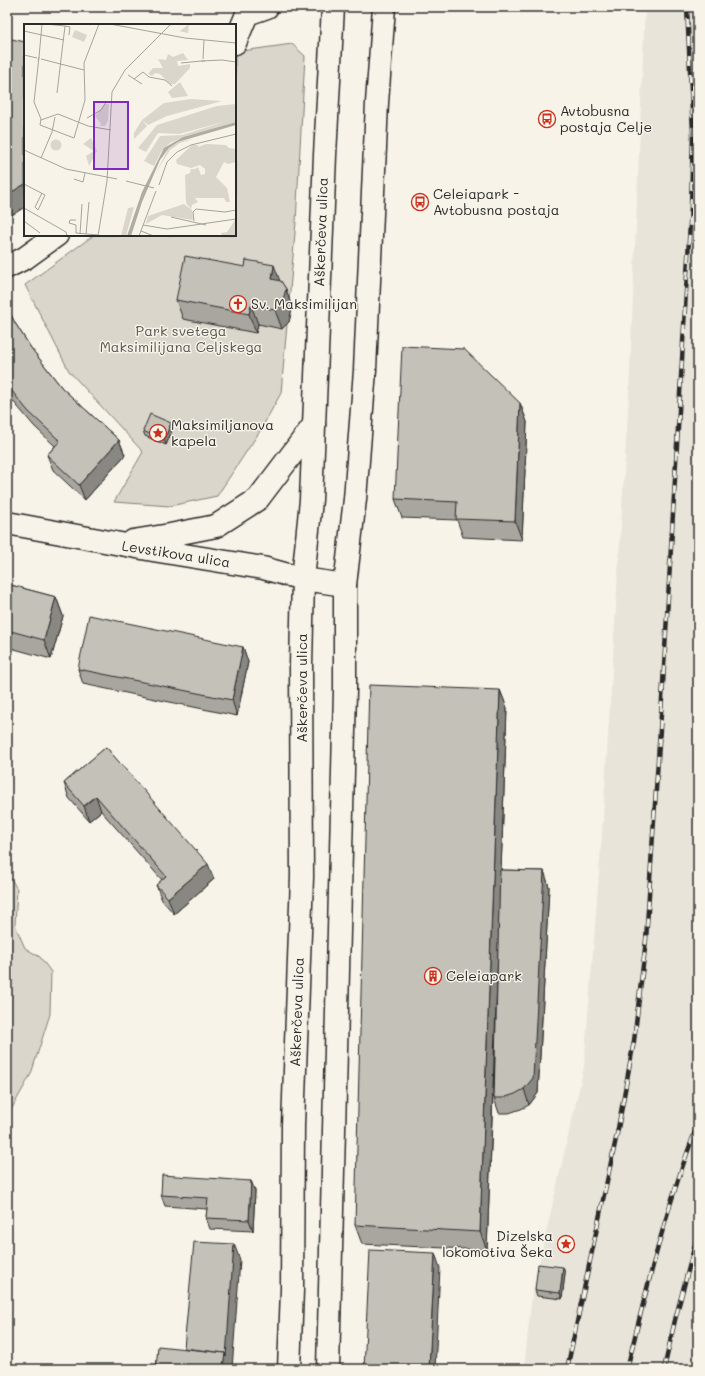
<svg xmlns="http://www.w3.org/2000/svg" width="705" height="1376" viewBox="0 0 705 1376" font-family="Mali,sans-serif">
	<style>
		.built { fill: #e8e4da }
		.green { fill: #dad6cc; stroke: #82807c }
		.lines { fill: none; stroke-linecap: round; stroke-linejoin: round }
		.street-casing { stroke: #2b2b2b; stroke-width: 25 }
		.secondary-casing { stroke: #2b2b2b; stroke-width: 25 }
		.primary-casing { stroke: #2b2b2b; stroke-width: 25 }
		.street { stroke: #f7f3e8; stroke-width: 22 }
		.secondary { stroke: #f7f3e8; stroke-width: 22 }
		.primary { stroke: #f7f3e8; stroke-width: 22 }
		.rail-casing { stroke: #2b2b2b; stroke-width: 4.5 }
		.rail { stroke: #f7f3e8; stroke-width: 3; stroke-dasharray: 9; stroke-linecap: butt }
		.wall { fill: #a9a69f; stroke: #2b2b2b }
		.shaded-wall { fill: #898782; stroke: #2b2b2b }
		.building { fill: #c4c1b9; stroke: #2b2b2b }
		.labels { text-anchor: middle; stroke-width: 3; stroke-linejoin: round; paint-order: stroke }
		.poi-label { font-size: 14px; fill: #2b2b2b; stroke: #f7f3e8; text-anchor: start }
		.street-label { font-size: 14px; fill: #2b2b2b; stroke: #f7f3e8 }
		.park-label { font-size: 14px; fill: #575653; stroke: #f7f3e8 }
		.inset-road { fill: none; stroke: #a5a39c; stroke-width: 1 }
		.view { fill: #7b2cbf; fill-opacity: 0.15; stroke: #7b2cbf; stroke-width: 2 }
		.inset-edge { fill: none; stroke: #2b2b2b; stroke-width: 2 }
	</style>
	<rect width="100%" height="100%" fill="#f7f3e8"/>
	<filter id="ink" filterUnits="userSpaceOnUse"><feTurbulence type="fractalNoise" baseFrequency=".025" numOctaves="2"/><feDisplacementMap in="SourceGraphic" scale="8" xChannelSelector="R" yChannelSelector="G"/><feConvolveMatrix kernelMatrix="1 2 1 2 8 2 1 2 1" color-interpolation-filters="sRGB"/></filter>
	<g filter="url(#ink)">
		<polygon class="built" points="645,7 698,7 698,1369 524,1369 532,1294 584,1067 602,835 629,394"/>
		<g class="green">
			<polygon points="292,44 305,56 296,222 281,393 260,431 217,496 170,506 114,502 143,452 69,371 25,285 94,235 235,235 235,52"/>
			<polygon points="7,872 17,889 15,925 25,948 40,957 51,972 50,1014 31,1074 7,1117"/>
		</g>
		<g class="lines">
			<g class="street-casing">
				<g id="street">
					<polyline points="235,43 247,14 267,7"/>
					<polyline points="7,267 25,258 57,235"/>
				</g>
			</g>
			<g class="secondary-casing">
				<g id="secondary">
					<polyline points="7,523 153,550 263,568 303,579 345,585"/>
					<polyline points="133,541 170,535 216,526 258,499 314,425"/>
				</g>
			</g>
			<g class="primary-casing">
				<g id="primary">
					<polyline points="289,1369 292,1290 293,1125 302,877 301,666 303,579 311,500 325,155 333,7"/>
					<polyline points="328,1369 345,691 345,585 355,499 365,370 377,103 384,7"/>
				</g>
			</g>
			<use href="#street" class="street"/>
			<use href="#secondary" class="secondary"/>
			<use href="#primary" class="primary"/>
			<g class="rail-casing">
				<g id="rail">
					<polyline points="567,1369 617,1134 634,1041 646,940 663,684 691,206 693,133 687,7"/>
					<path d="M627,1369C647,1287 667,1203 698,1124"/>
					<polyline points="664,1369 675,1320 698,1233"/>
				</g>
			</g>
			<use href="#rail" class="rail"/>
		</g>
		<g class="wall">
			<polygon points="280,281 286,289 292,308 289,322 282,329 258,324 256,333 183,319 176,300"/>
			<polygon points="7,307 15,323 31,348 62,388 119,440 125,455 85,500 53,470 47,455 55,446 34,426 7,394"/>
			<polygon points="520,403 527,422 522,540 463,537 457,520 402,518 395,499"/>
			<polygon points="173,428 166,445 145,436 143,431"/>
			<polygon points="7,584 56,597 63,616 51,659 7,647"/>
			<polygon points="243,647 248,662 237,716 83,684 78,669"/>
			<polygon points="500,690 507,708 501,870 544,871 549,887 538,1093 529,1105 521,1109 509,1113 499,1113 494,1098 496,1017 487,1250 362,1244 355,1225"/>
			<polygon points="106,747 214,879 174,914 162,900 156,885 162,880 101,811 89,821 69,798 64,783"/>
			<polygon points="251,1181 255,1191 253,1231 210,1229 206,1218 207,1209 165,1206 161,1195"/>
			<polygon points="565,1273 562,1299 537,1296 535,1290"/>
		</g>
		<g class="shaded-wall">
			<polygon points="25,184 25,207 7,218 7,195"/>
			<polygon points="274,265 281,284 272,279"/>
			<polygon points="286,289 292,308 289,322 282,329 275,310"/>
			<polygon points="251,305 258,324 256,333 249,314"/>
			<polygon points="520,403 527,422 522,540 515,521"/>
			<polygon points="171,423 173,428 166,445 164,440"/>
			<polygon points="119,440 125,455 85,500 79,485"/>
			<polygon points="56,597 63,616 51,659 44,640"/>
			<polygon points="243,647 248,662 237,716 232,700"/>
			<polygon points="500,690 507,708 487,1250 480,1232"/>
			<polygon points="96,796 101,811 89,821 84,806"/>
			<polygon points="208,864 214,879 174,914 168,898"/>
			<polygon points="544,871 549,887 538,1093 529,1105 524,1089"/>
			<polygon points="251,1181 255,1191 253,1231 249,1220"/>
			<polygon points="234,1244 240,1260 232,1369 223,1369"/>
			<polygon points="435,1253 440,1268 435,1369 429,1369"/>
			<polygon points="563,1267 565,1273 562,1299 560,1293"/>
		</g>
		<g class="building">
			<polygon points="7,38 25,42 25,184 7,195"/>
			<polygon points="185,256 245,267 246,260 274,265 272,279 281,281 286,289 282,303 275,310 251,305 249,314 176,300"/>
			<polygon points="7,307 15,323 31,348 62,388 119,440 79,485 47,455 60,441 28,411 7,385"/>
			<polygon points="402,346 464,349 520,403 515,521 456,519 457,502 395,499"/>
			<polygon points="150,414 171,423 164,440 143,431"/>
			<polygon points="7,584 56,597 44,640 7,630"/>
			<polygon points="89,615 243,647 232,700 78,669"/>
			<polygon points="369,685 500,690 480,1232 355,1225"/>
			<polygon points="106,747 208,864 168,898 156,885 166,876 96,796 84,806 64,783"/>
			<polygon points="500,870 544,871 533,1078 524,1089 515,1094 503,1098 494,1098"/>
			<polygon points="162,1175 251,1181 249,1220 206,1218 208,1198 161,1195"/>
			<polygon points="194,1242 234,1244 226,1357 225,1353 184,1348"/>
			<polygon points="370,1250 435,1253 429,1369 364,1369"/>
			<polygon points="538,1264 563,1267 560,1293 535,1290"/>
			<polygon points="158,1346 225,1353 223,1369 156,1369"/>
		</g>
	</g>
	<defs>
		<g id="bus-ring" transform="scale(0.9)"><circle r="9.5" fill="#f7f3e8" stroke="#c8321e" stroke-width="1.5"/><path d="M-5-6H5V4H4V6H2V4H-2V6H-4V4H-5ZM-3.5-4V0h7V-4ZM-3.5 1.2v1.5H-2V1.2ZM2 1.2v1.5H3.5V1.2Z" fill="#c8321e"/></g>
		<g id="church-ring" transform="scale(0.9)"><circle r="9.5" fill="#f7f3e8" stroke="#c8321e" stroke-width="1.5"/><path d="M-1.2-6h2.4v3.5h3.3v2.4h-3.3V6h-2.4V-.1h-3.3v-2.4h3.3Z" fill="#c8321e"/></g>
		<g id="sight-ring" transform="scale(0.9)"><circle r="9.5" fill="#f7f3e8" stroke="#c8321e" stroke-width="1.5"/><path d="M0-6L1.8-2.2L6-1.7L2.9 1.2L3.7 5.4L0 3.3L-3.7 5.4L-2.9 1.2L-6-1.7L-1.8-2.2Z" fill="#c8321e"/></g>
		<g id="building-ring" transform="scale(0.9)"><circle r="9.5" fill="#f7f3e8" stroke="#c8321e" stroke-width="1.5"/><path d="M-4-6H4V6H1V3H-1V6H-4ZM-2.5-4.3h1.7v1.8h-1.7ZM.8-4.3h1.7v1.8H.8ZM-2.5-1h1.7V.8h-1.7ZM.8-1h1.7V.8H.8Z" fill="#c8321e"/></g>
	</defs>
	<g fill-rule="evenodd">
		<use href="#bus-ring" x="547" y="119"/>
		<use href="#bus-ring" x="420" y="202"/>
		<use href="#church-ring" x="238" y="304"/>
		<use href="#sight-ring" x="158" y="433"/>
		<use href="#building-ring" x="433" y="976"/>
		<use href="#sight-ring" x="566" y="1244"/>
	</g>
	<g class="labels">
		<g class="poi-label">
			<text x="560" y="116">Avtobusna<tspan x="560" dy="16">postaja Celje</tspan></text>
			<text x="433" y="199">Celeiapark -<tspan x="433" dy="16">Avtobusna postaja</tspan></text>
			<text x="251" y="309">Sv. Maksimilijan</text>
			<text x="171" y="430">Maksimiljanova<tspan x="171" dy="16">kapela</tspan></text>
			<text x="446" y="981">Celeiapark</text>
			<text x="553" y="1241" text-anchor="end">Dizelska<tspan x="553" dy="16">lokomotiva Šeka</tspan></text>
		</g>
		<g class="street-label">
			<text transform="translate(321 232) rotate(-88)" y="5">Aškerčeva ulica</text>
			<text transform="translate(176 554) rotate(9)" y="5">Levstikova ulica</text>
			<text transform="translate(302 688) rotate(-90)" y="5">Aškerčeva ulica</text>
			<text transform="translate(297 1012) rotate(-88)" y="5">Aškerčeva ulica</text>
		</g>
		<g class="park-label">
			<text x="181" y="336">Park svetega<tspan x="181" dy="16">Maksimilijana Celjskega</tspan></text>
		</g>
	</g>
	<g transform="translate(24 24)">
		<rect width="212" height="212" fill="#f7f3e8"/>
		<path d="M165,0L164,9L176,12L151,6L156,7ZM51,6L63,11L60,18L48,13ZM159,29L164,36L153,37L154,42L166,40V44L151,60H146L136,50L131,49L128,52L124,50L129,44H139L134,35L142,36L144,30L149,33ZM156,58L164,72L148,74L144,68ZM167,75L198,77L143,92L124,101L118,96L140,79ZM81,80H85L84,97L81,102H76L77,100L71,92ZM212,80V98L159,113L146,119L137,128L130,142L120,137L136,112L158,111L203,97L155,110L134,109L122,128L114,124L133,101L193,82ZM118,96L123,102L110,115V109ZM67,114L73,127L65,142L62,132L70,127L59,120ZM169,115L156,119L146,126L131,150L145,124L154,118ZM26.5 121a5.5 5.5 0 1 1 11 0a5.5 5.5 0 1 1-11 0ZM182,120L202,121L205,124L212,125V138L204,140L200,138L192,153L203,164L206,178H202L200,174H171L174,178L168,181L167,185L162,179L161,151L166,149L167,145H171L174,143L177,151L181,150V145L176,141L167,144L153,140L152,136L168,121H174V123ZM160,180L168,186L169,196L138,191L122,200L124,192ZM110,183L102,212H97L104,184ZM211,196L212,212H198L197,209L203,208Z" fill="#dad6cc"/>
		<path d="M212,98V101L154,118L145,124L136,136L118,178L107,212H103L118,168L140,124L159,113Z" fill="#afaca4"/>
		<path class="inset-road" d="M22,0L41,2M86,0L161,14L212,19M0,7L40,16M0,31L13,34M15,33L18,0M17,35L60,46M179,35L180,16M14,37L15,33L10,78L17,95L16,101L50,114L61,76L60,39L75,0M181,37H177L198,36L212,38M157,39L177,37M104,51L118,60M110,55L119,48L125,53L141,56L148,62M33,69L41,2L46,3L45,11M63,94L77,86L82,78H86M17,96L34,90L64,102L87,106M0,126L42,145L93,155M17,134L28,108L31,93M50,155L59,158L61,149M102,157L130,164M0,160L21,171L14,186L11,183L18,169M135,161L143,138L153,128L167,121L212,110M0,184L42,208L43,212M147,193L182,201M52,196H46L45,199L52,201V209L74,211M0,197L16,209M170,197L169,188L172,185L201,188L212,186M119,201L143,205L212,195M117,207L130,212M56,210L58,180M62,210L65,178M74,212L83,157L88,68L101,46L147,0M115,212L132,167"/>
		<path class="view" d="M70,78H104V145H70Z"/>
		<rect width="212" height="212" class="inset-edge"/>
	</g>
	<rect width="705" height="1376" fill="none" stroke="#f7f3e8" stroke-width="24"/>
	<rect x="12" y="12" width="681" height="1352" fill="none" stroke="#2b2b2b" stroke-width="1.5" filter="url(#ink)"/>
</svg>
